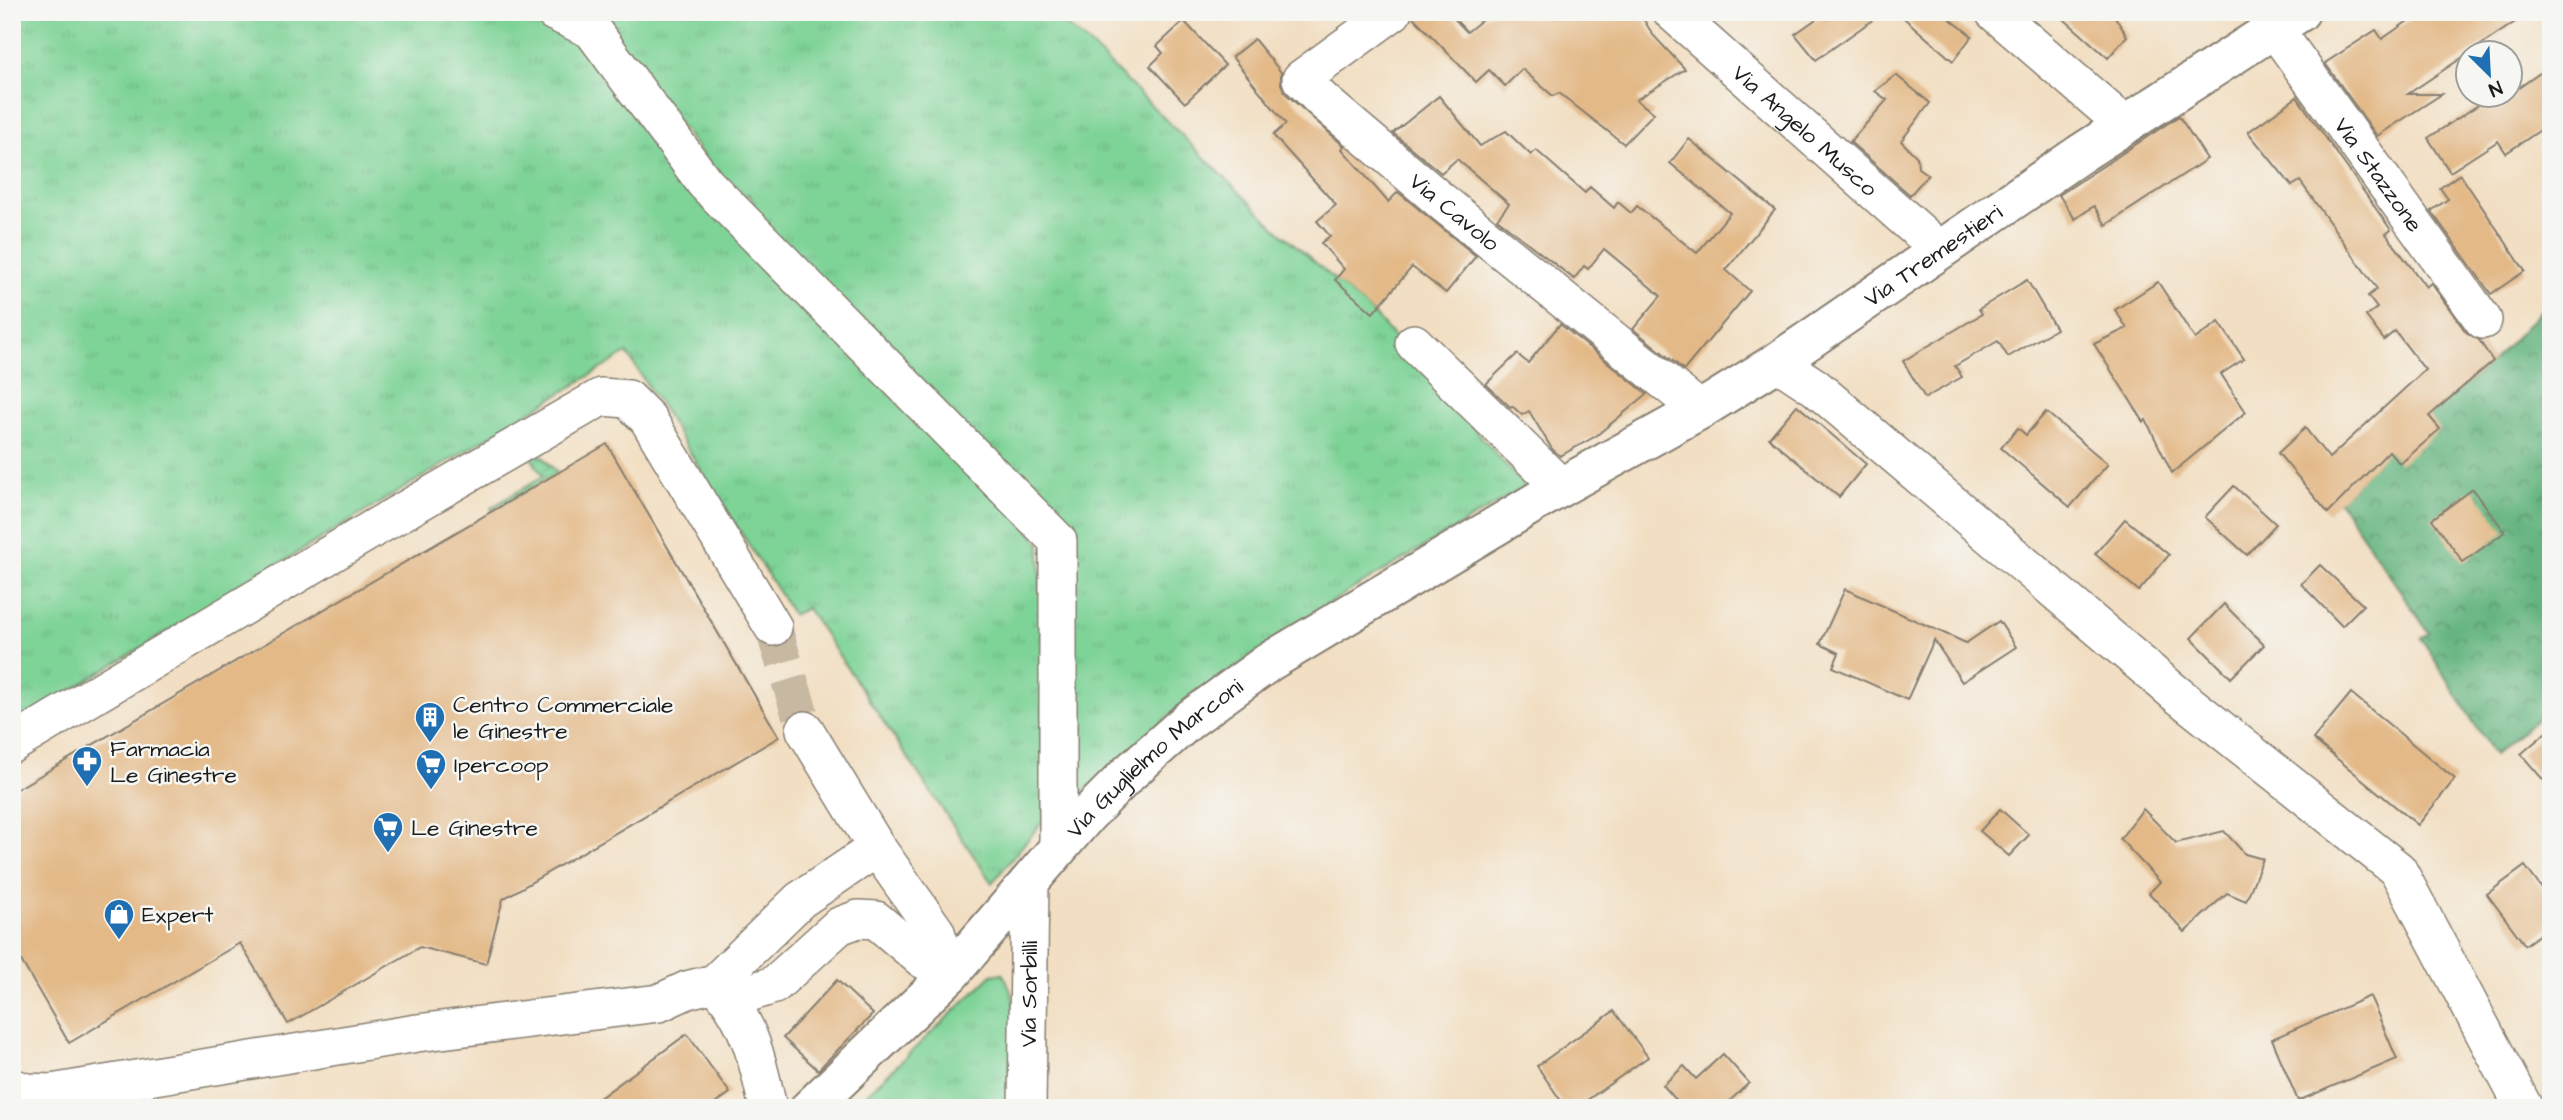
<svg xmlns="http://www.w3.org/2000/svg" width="2563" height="1120" viewBox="0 0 2563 1120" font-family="'Architects Daughter',sans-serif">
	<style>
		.grass { fill: url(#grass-tufts); stroke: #4d785a; stroke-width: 2 }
		.forest { fill: url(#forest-crowns); stroke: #41684e; stroke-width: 2 }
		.garden { fill: url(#garden-furrows); stroke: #4d785a; stroke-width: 2 }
		.building { fill: #e3b988 }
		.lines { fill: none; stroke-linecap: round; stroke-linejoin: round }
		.minor-tunnel { stroke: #c7b8a2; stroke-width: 37; stroke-dasharray: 37 18; stroke-linecap: butt }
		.minor-casing { stroke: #877e70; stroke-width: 40 }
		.major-casing { stroke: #877e70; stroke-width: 42 }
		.minor { stroke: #fff; stroke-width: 37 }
		.major { stroke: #fff; stroke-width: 38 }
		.labels { text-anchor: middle; stroke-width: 5; stroke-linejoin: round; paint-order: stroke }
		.street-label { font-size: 23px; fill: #1c1c1c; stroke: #f6f6f2 }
		.poi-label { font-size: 23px; fill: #1c1c1c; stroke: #f6f6f2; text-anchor: start }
	</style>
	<defs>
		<pattern id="grass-tufts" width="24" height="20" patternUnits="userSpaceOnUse" patternTransform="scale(1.75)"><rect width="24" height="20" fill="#7ed397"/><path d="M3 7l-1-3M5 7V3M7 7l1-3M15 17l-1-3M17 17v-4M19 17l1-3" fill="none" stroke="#6cb582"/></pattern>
		<pattern id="forest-crowns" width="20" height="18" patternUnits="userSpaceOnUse" patternTransform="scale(1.75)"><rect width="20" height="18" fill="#66b580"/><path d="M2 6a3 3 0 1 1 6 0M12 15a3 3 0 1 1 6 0" fill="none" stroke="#539268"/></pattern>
		<pattern id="garden-furrows" width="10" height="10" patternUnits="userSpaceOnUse" patternTransform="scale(1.75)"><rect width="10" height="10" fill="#7ed397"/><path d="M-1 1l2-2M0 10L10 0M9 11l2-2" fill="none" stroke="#6cb582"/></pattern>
	</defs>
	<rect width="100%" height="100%" fill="#f6f6f2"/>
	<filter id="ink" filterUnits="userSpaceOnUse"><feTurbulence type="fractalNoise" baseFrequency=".0143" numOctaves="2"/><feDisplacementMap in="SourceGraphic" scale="14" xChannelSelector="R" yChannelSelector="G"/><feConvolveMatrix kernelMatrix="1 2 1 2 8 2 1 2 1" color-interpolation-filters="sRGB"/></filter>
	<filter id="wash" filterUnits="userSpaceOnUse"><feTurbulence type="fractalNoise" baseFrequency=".00686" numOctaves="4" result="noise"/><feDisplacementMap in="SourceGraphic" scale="28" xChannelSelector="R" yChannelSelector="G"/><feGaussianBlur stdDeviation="1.57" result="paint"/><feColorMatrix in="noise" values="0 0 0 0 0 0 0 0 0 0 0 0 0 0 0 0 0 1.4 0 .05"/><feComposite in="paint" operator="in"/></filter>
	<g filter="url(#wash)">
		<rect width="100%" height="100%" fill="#f2dfc3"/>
		<g class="grass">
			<polygon points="12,12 511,12 554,27 579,42 1040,543 1044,820 992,883 807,608 793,615 627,353 12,726"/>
			<polygon points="590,12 1049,12 1088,43 1277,229 1373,313 1525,487 1316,611 1174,711 1068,806 1067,547 753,215 754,203 749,194 738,199"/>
			<path d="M1002,973C1024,1004 1017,1069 1018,1108H852L992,975Z"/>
		</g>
		<polygon class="forest" points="2551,300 2551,707 2494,755 2421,638 2429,633 2339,501 2389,450 2493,361"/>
		<polygon class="garden" points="541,455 557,473 492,511 491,508 543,476 530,456"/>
		<g id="blocks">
			<g class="building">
				<polygon points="1414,12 1448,12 1467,32 1492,12 1639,12 1653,35 1685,69 1636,100 1654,113 1624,144 1559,93 1553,96 1522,69 1505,86 1489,70 1476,82 1413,17"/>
				<polygon points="1838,12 1884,12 1816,60 1795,34 1822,15 1828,19"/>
				<polygon points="1897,12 1941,12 1972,36 1953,61"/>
				<polygon points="2056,12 2112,12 2127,36 2108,58"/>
				<polygon points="2421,12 2530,12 2408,94 2442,94 2377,136 2325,63 2376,30 2382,39"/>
				<polygon points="1184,21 1225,65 1185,103 1150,66 1163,53 1157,46"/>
				<polygon points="1254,39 1281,72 1281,84 1286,94 1344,146 1342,149 1388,202 1398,192 1476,256 1446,293 1412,267 1373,313 1335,280 1344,269 1321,243 1330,236 1317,221 1336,205 1273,135 1286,124 1232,57"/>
				<polygon points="2551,65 2551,123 2506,153 2498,141 2450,172 2428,138 2495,94 2510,94"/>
				<polygon points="1896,75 1930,103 1901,141 1917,157 1918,168 1928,175 1910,195 1850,142 1887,100 1875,91"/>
				<polygon points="1439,96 1480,146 1506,131 1531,155 1536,150 1585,193 1590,187 1614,208 1618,202 1631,213 1637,206 1697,253 1730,213 1670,163 1689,139 1775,210 1726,270 1750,291 1684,370 1633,329 1661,296 1604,249 1588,269 1584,266 1574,279 1497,219 1509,204 1457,159 1441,173 1393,133"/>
				<polygon points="2297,97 2391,230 2386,234 2426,287 2431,283 2466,332 2479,340 2493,361 2429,416 2440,429 2400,464 2389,451 2328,513 2278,453 2305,428 2329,458 2425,370 2395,331 2384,340 2366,316 2377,308 2368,296 2377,289 2300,181 2292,186 2248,132"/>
				<polygon points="2179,116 2207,159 2106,225 2094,206 2075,219 2059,195"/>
				<polygon points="2460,174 2525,271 2491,294 2431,211 2448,199 2440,188"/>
				<polygon points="2027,280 2056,329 2008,357 1998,341 1955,366 1962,377 1925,398 1903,361 1982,314 1979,309"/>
				<polygon points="2158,282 2195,339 2219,322 2244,359 2221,374 2246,412 2172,473 2146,420 2144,422 2094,344 2127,328 2115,310"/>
				<polygon points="1560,324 1647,394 1596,436 1560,456 1552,449 1529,411 1522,415 1512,406 1510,407 1486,384 1517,354 1528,363"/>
				<polygon points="1797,405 1866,464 1839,497 1769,438"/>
				<polygon points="2046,412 2108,464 2070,507 2001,448 2018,428 2026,435"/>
				<polygon points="607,444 779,737 503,899 486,964 420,947 288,1024 240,943 69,1043 12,945 12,792"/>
				<polygon points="2234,486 2276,524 2247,555 2205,517"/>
				<polygon points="2473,489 2505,532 2463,562 2432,519"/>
				<polygon points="2125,519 2169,555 2139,591 2095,554"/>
				<polygon points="2320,565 2363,605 2342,626 2301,584"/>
				<polygon points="1845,589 1966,643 1999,621 2016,647 1962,682 1934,640 1907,700 1833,667 1839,653 1820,644"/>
				<polygon points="2224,604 2264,645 2231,678 2191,638"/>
				<polygon points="2351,693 2455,779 2418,825 2313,739"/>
				<polygon points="2551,728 2551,789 2521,754"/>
				<polygon points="2000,809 2029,835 2009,856 1980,831"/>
				<polygon points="2143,809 2176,843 2224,831 2245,854 2263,859 2246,901 2227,893 2185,932 2149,893 2160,882 2120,839"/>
				<polygon points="2525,866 2551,901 2551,926 2525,945 2487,894"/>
				<polygon points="837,980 873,1014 818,1070 783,1038"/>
				<polygon points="2370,996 2397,1059 2298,1101 2272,1039"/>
				<polygon points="1614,1011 1648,1057 1576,1108 1566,1108 1537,1066"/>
				<polygon points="687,1034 730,1093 709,1108 586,1108"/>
				<polygon points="1723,1054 1749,1083 1722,1108 1683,1108 1663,1085 1684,1066 1696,1079"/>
			</g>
		</g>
	</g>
	<g filter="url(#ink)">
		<use href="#blocks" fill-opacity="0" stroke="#877e70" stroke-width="2"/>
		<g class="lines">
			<polyline class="minor-tunnel" points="773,627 805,730"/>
			<g class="minor-casing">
				<g id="minor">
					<polyline points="554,12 592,30 705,183 1058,541 1058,848"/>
					<path id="s1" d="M1393,12L1301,79L1323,101L1441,201L1700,410"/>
					<path id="s2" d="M1672,12L1940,250"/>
					<polyline points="1994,12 2125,125"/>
					<path id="s3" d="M2274,28L2483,320"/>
					<polyline points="1414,343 1561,487"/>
					<polyline points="1777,362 1815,387 2174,692 2398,870 2524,1108"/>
					<polyline points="805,730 877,848 936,932 950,974"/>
					<polyline points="12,744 376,527 601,397 628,399 648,419 773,627"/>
					<path d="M715,983C749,1019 758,1061 768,1108"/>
					<polyline points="730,999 774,985 839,926 858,919 876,920 922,959 950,974"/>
					<polyline points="12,1087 26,1092 51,1093 417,1033 659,1003 687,990 715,983 800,900 877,848"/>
					<path id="s4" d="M1027,1108L1030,882"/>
				</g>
			</g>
			<g class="major-casing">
				<g id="major">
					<path id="s5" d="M810,1108L950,974L1087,815L1129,773L1189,720L1269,662L1561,487L1700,410L1777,362L2080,154L2300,12"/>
				</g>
			</g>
			<use href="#minor" class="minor"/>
			<use href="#major" class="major"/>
		</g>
	</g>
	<defs>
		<g id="building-pin" transform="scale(1.575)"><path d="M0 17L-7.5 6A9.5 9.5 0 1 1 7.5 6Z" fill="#1f6fb2" stroke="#f6f6f2"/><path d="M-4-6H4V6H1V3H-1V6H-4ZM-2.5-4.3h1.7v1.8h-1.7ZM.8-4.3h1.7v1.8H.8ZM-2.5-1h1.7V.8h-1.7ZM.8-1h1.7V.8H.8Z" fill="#fff"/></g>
		<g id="pharmacy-pin" transform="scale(1.575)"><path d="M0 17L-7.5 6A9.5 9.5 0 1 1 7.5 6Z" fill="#1f6fb2" stroke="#f6f6f2"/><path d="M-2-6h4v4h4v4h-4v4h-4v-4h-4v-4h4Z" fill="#fff"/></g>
		<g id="supermarket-pin" transform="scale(1.575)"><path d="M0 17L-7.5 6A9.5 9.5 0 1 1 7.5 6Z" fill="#1f6fb2" stroke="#f6f6f2"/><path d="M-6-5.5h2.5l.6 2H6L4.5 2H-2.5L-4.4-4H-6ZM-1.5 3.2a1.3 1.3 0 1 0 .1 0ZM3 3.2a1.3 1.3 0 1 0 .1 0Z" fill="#fff"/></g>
		<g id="shop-pin" transform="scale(1.575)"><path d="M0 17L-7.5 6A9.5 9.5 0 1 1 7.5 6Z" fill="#1f6fb2" stroke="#f6f6f2"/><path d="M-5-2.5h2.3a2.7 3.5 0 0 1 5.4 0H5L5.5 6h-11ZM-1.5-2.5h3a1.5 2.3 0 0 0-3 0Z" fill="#fff"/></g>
	</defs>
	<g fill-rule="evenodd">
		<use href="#building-pin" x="430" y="717"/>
		<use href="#pharmacy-pin" x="87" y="761"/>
		<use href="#supermarket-pin" x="431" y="764"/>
		<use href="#supermarket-pin" x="388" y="827"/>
		<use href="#shop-pin" x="119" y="914"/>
	</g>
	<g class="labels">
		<g class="street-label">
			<text dy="8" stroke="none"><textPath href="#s2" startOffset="178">Via Angelo Musco</textPath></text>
			<text dy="8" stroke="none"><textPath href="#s3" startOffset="180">Via Stazzone</textPath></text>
			<text dy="8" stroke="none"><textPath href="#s1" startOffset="317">Via Cavolo</textPath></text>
			<text dy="8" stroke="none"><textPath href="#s5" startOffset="1421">Via Tremestieri</textPath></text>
			<text dy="8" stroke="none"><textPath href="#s5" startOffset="492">Via Guglielmo Marconi</textPath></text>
			<text dy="8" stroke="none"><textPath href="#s4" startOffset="114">Via Sorbilli</textPath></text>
		</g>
		<g class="poi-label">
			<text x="453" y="712">Centro Commerciale<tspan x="453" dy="26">le Ginestre</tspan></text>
			<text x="110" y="756">Farmacia<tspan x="110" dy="26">Le Ginestre</tspan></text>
			<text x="454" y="772">Ipercoop</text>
			<text x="411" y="835">Le Ginestre</text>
			<text x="142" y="922">Expert</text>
		</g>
	</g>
	<rect width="2563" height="1120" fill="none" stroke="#f6f6f2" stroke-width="42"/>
	<g transform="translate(2489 74) rotate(156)"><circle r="33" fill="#f6f6f2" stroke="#9f9f9c" stroke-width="2"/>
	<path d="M0-5L12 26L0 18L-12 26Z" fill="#1f6fb2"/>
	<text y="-10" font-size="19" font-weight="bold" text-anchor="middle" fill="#1c1c1c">N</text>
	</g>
</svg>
